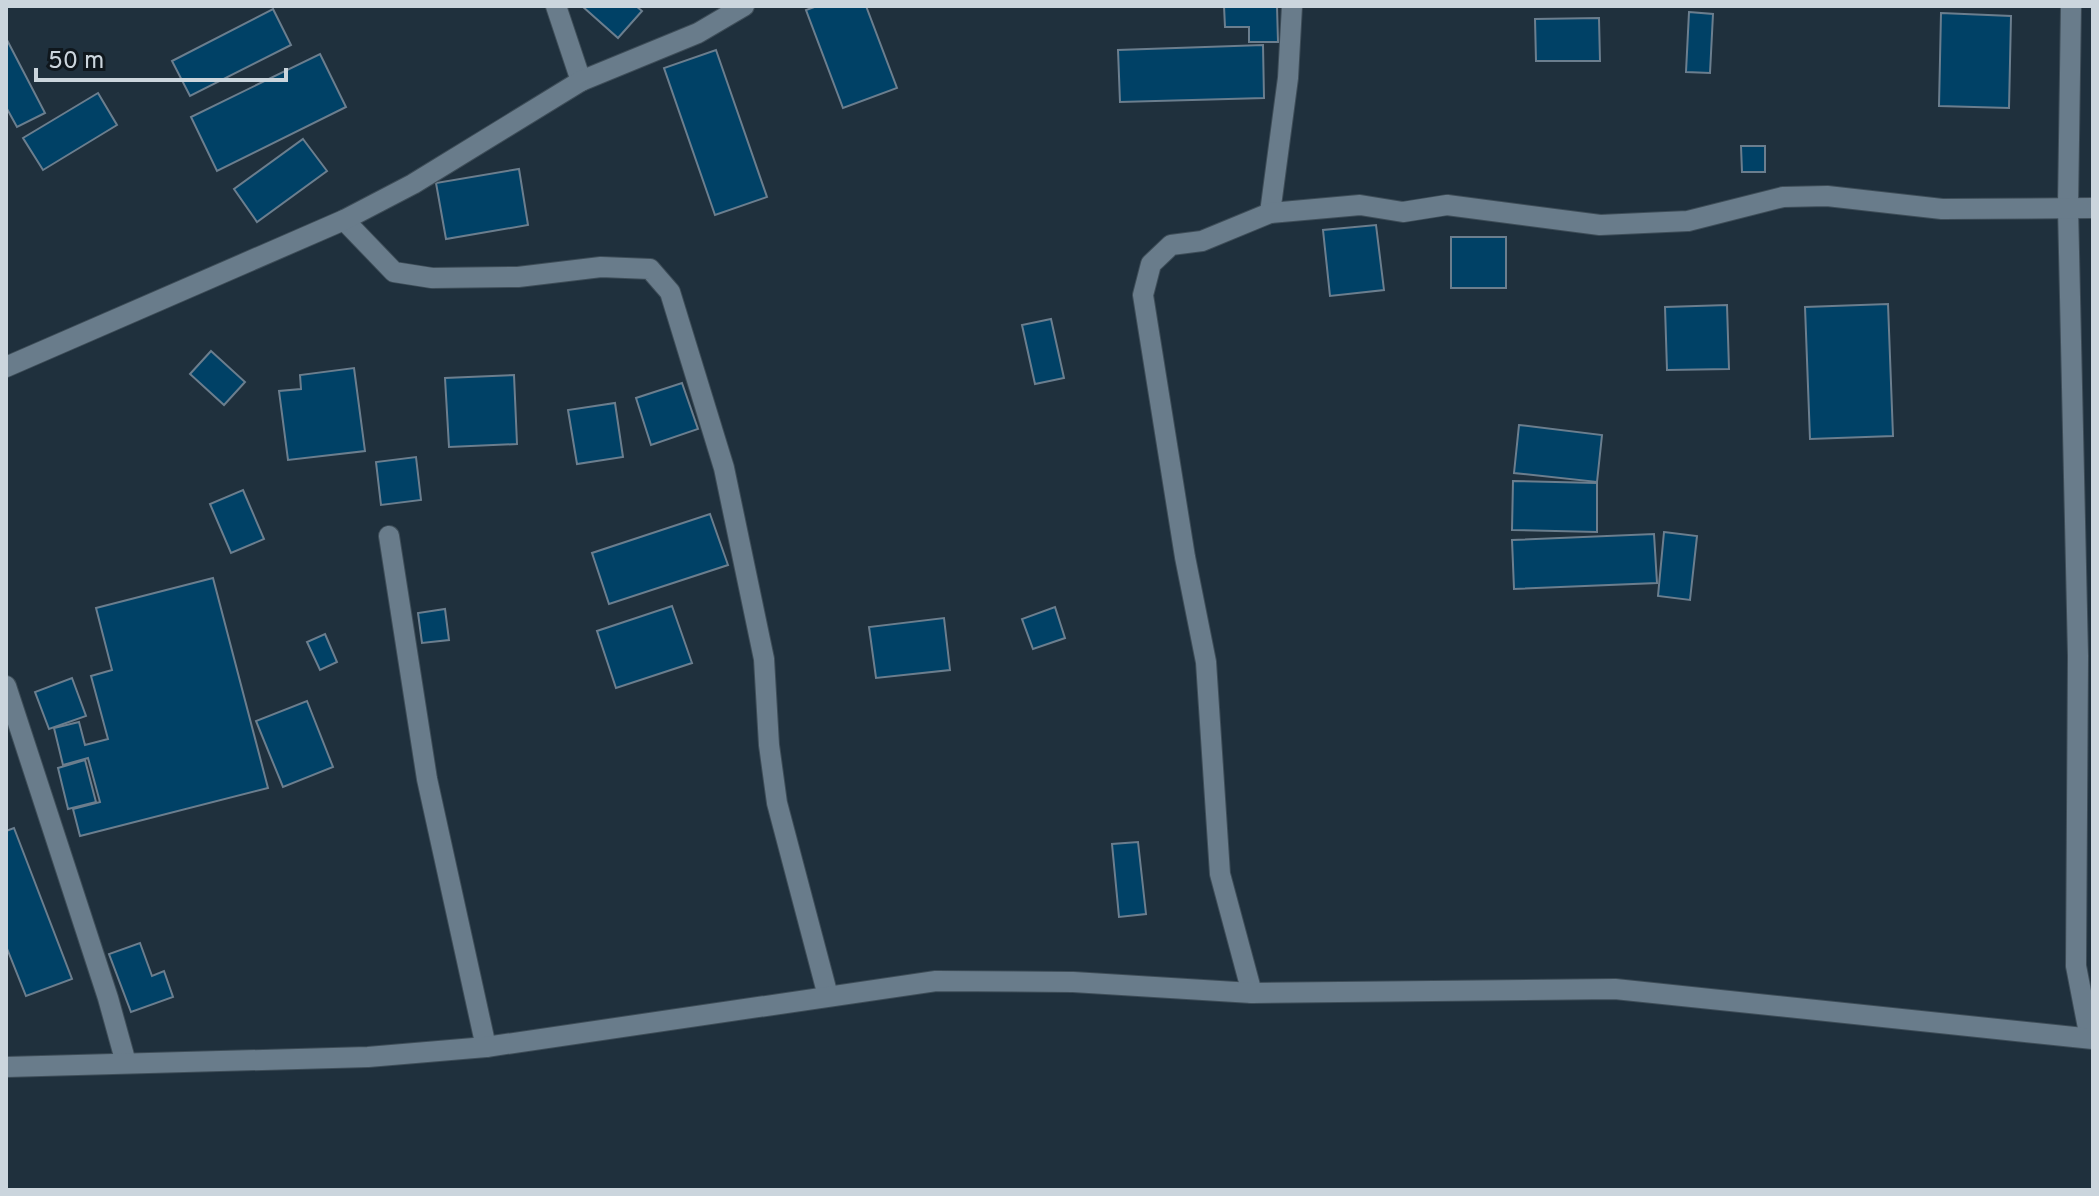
<svg xmlns="http://www.w3.org/2000/svg" width="2099" height="1196" viewBox="0 0 2099 1196" font-family="Overpass,sans-serif">
	<style>
		.building { fill: #004166; stroke: #6b7e8e; stroke-width: 2 }
		.lines { fill: none; stroke-linecap: round; stroke-linejoin: round }
		.minor-casing { stroke: #3e4d58; stroke-width: 22 }
		.minor { stroke: #697c8b; stroke-width: 20 }
	</style>
	<rect width="100%" height="100%" fill="#1f303d"/>
	<g class="building">
		<polygon points="582,6 636,6 642,11 618,38"/>
		<polygon points="817,6 866,6 897,88 843,108 806,10"/>
		<polygon points="1224,6 1277,6 1278,42 1249,42 1249,27 1225,27"/>
		<polygon points="273,9 291,45 190,96 172,61"/>
		<polygon points="1689,12 1713,14 1710,73 1686,72"/>
		<polygon points="1941,13 2011,16 2009,108 1939,106"/>
		<polygon points="1599,18 1600,61 1536,61 1535,19"/>
		<polygon points="7,40 45,113 17,127 6,107"/>
		<polygon points="1263,45 1264,98 1120,102 1118,50"/>
		<polygon points="716,50 767,197 715,215 664,68"/>
		<polygon points="320,54 346,107 217,171 191,117"/>
		<polygon points="98,93 117,125 43,170 23,138"/>
		<polygon points="303,139 327,171 257,222 234,189"/>
		<polygon points="1741,146 1765,146 1765,172 1742,172"/>
		<polygon points="519,169 528,225 446,239 436,183"/>
		<polygon points="1376,225 1384,290 1330,296 1323,230"/>
		<rect x="1451" y="237" width="55" height="51"/>
		<polygon points="1888,304 1893,436 1810,439 1805,307"/>
		<polygon points="1727,305 1729,369 1667,370 1665,307"/>
		<polygon points="1051,319 1064,378 1035,384 1022,325"/>
		<polygon points="211,351 245,382 224,405 190,374"/>
		<polygon points="354,368 365,451 288,460 279,391 301,389 300,375"/>
		<polygon points="514,375 517,444 449,447 445,378"/>
		<polygon points="682,383 698,429 651,445 636,398"/>
		<polygon points="615,403 623,457 577,464 568,410"/>
		<polygon points="1519,425 1602,435 1597,482 1514,473"/>
		<polygon points="416,457 421,500 381,505 376,462"/>
		<polygon points="1513,481 1597,483 1597,532 1512,530"/>
		<polygon points="243,490 264,539 231,553 210,504"/>
		<polygon points="710,514 728,565 609,604 592,553"/>
		<polygon points="1664,532 1697,536 1690,600 1658,596"/>
		<polygon points="1654,534 1657,583 1514,589 1512,540"/>
		<polygon points="213,578 268,788 80,836 73,809 100,802 88,758 63,765 54,728 79,722 85,745 108,739 91,676 112,670 96,608"/>
		<polygon points="672,606 692,663 616,688 597,631"/>
		<polygon points="1055,607 1065,638 1033,649 1022,619"/>
		<polygon points="445,609 449,640 422,643 418,613"/>
		<polygon points="944,618 950,670 876,678 869,627"/>
		<polygon points="325,634 337,662 320,670 307,642"/>
		<polygon points="72,678 86,716 49,729 35,692"/>
		<polygon points="307,701 333,767 283,787 256,721"/>
		<polygon points="85,760 96,802 68,809 58,768"/>
		<polygon points="14,828 72,979 26,996 6,946 6,831"/>
		<polygon points="1138,842 1146,914 1119,917 1112,844"/>
		<polygon points="140,943 152,976 164,971 173,997 131,1012 109,954"/>
	</g>
	<g class="lines">
		<g class="minor-casing">
			<g id="minor">
				<polyline points="556,6 581,81"/>
				<polyline points="2071,6 2068,207 2078,656 2076,966 2090,1038"/>
				<polyline points="1270,213 1288,78 1292,6"/>
				<polyline points="344,220 394,272 432,278 518,277 601,267 650,269 670,292 724,468 764,659 769,745 777,803 828,996"/>
				<polyline points="6,367 344,220 413,184 581,81 698,33 744,6"/>
				<polyline points="389,536 427,779 486,1047"/>
				<polyline points="6,686 108,998 126,1063"/>
				<polyline points="1252,993 1220,874 1206,662 1185,557 1143,295 1151,264 1171,245 1202,241 1270,213 1360,205 1403,212 1447,205 1600,225 1688,221 1783,197 1827,196 1942,209 2093,208"/>
				<polyline points="6,1067 368,1057 486,1047 936,981 1073,982 1252,993 1615,989 2093,1039"/>
			</g>
		</g>
		<use href="#minor" class="minor"/>
	</g>
	<rect width="2099" height="1196" fill="none" stroke="#cbd5dd" stroke-width="16"/>
	<path d="M36 68v12h250v-12" fill="none" stroke="#cbd5dd" stroke-width="4"/>
	<text x="48" y="68" font-size="24" fill="#cbd5dd" stroke="#0f171d" stroke-width="6" paint-order="stroke">50 m</text>
</svg>
